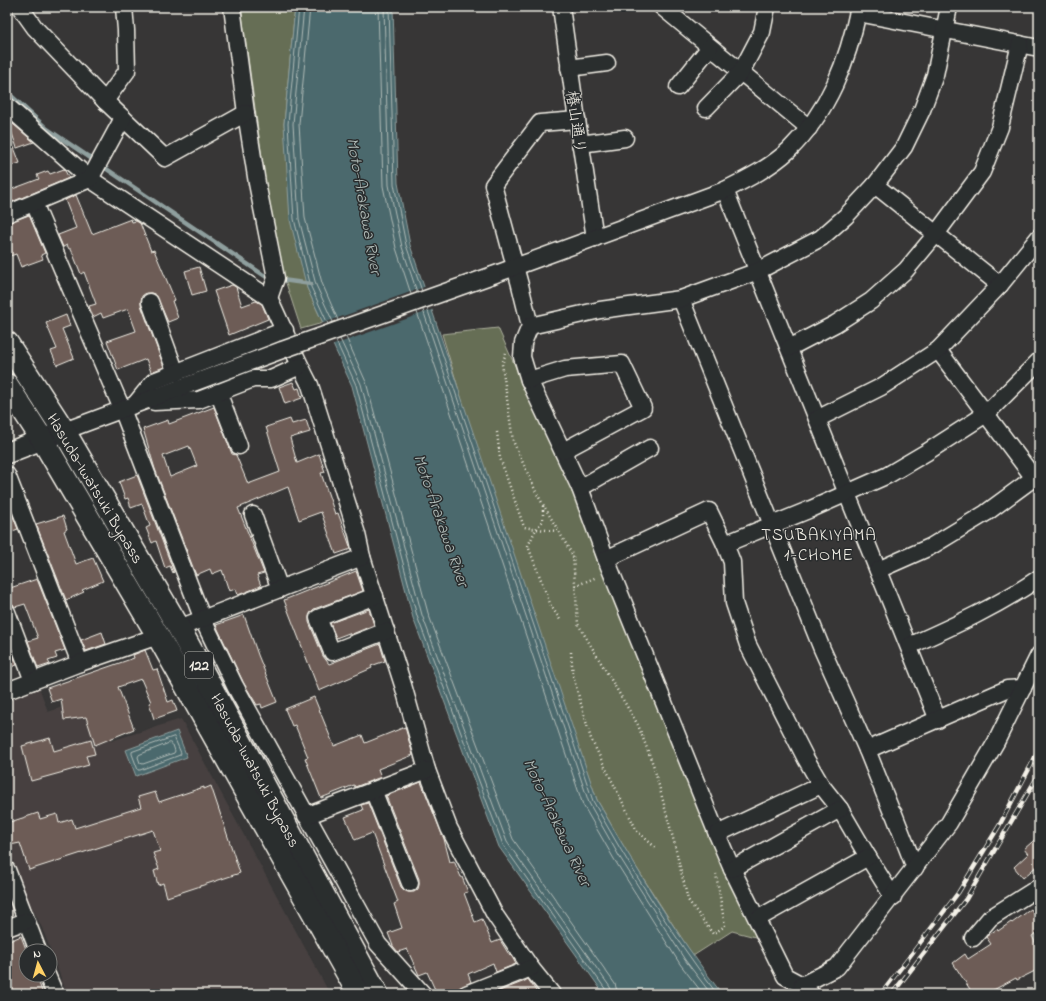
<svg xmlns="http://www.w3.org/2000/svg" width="1046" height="1001" viewBox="0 0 1046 1001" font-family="'Indie Flower','Klee One',sans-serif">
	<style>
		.built { fill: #474140 }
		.green { fill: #666e54; stroke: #adb09e }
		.water { fill: #4b696d; stroke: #8f9f9e }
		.pier { fill: #373636 }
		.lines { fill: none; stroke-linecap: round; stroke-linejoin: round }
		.shore { stroke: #b0bbb7; stroke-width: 1 }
		.stream { stroke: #8f9f9e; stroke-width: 4.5 }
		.building { fill: #6d5c56; stroke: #f4f1e8; fill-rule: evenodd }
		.minor-casing { stroke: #f4f1e8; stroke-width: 19 }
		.major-casing { stroke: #f4f1e8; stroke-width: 23 }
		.highway-casing { stroke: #f4f1e8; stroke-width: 25 }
		.path { stroke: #f4f1e8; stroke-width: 2.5; stroke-dasharray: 1 3; stroke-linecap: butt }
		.minor { stroke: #2a2d2e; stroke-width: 16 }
		.major { stroke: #2a2d2e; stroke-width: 20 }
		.highway { stroke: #2a2d2e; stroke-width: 22 }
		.rail-casing { stroke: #f4f1e8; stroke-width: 4.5 }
		.rail { stroke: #2a2d2e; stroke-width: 3; stroke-dasharray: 9; stroke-linecap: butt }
		.minor-bridge-casing { stroke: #f4f1e8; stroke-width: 19; stroke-linecap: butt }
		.minor-bridge { stroke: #2a2d2e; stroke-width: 16 }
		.labels { text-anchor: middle; stroke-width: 3; stroke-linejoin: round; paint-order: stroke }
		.shield { fill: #2a2d2e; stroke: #b7b6b0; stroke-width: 1 }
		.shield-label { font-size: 15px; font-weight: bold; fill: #f4f1e8 }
		.street-label { font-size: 16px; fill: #f4f1e8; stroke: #2a2d2e }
		.water-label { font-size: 17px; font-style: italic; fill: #b0bbb7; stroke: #2a2d2e }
		.neighbourhood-label { font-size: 17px; letter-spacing: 1px; fill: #f4f1e8; stroke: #2a2d2e }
	</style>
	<rect width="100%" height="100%" fill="#373636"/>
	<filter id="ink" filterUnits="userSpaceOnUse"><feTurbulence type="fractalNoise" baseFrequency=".025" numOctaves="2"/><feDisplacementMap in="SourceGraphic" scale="8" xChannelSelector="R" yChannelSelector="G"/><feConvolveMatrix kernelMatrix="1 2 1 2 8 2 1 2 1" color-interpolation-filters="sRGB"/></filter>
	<g filter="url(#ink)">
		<polygon class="built" points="39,687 48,712 94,696 111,741 181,719 330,994 67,994 43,930 25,893 7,843 7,699"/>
		<g class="green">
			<polygon points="241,7 295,7 284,124 307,288 323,323 301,329 284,277 265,180"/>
			<polygon points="498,328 559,464 581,508 759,938 732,931 693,956 631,859 597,800 523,588 479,457 442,334"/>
		</g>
		<g class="water">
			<path d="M295,7H393L398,183L410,245L597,800C635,867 675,933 722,994H604L499,847L413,618L352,386L307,288L290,220L284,124Z"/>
			<polygon points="177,731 187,757 136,776 126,750"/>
		</g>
		<polygon class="pier" points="427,286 434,309 331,346 321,324"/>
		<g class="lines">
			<g class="shore">
				<polyline points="299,7 288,124 294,219 311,287 328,324"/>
				<polyline points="304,7 293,124 299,219 316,285 333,322"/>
				<polyline points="310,7 299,124 305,218 322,283 338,320"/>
				<polyline points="378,7 383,186 396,248 411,294"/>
				<polyline points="384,7 389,185 402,247 417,292"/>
				<polyline points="389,7 394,184 406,245 422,291"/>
				<path d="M427,308L593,801C630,868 671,933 717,994"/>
				<polyline points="423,310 589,803 619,856 685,960 711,994"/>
				<polyline points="417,312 583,805 614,859 680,964 703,994"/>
				<polyline points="346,337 366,382 428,613 513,839 615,984 618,994"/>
				<polyline points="340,339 361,384 422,615 507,842 610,987 612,994"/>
				<polyline points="336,341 356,385 417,616 503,845 606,990 607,994"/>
				<polygon points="174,737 181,753 180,755 140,770 138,770 132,754 132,752"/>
				<polygon points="170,743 173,745 175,751 174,753 143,764 140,763 138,757 139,755"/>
			</g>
			<polyline class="stream" points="7,92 46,128 268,278 311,284"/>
		</g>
		<g class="building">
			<polygon points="7,119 34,142 17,148"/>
			<polygon points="7,132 8,132 20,163 7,167"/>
			<polygon points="64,169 69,178 7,204 7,191 39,179 37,175 48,171 50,174"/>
			<polygon points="76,195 92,234 131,219 132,222 136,221 140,223 151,251 154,250 175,300 172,301 178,318 168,322 156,295 151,293 146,293 142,296 141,301 141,305 164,367 151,372 146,359 118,370 107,341 136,331 128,309 103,318 101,313 93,317 89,306 96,304 84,272 81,274 71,249 69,249 67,245 63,247 58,235 76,228 65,200"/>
			<polygon points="29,215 45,253 41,255 43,259 21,267 16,254 7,257 7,223"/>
			<polygon points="199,267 206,291 192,295 185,271"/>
			<polygon points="232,285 236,287 242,306 256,301 262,304 268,319 229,335 214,291"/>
			<polygon points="66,315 70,326 62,329 74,358 57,365 51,351 57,349 46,323"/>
			<polygon points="293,382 296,389 299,388 302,398 285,404 279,387"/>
			<path d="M214,407L232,454L236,455L248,484L280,472L266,427L290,419L292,424L306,420L310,432L290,438L297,463L319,454L325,472L321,473L335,514L338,513L351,549L336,554L321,512L299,520L288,487L238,508L264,573L257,575L261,586L238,595L236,589L229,591L222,570L212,574L210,569L196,575L155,469L143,429L168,420L169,424ZM189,446L197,466L170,477L163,456Z"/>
			<polygon points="137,475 174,572 173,573 170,566 165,568 156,541 152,543 146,528 150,526 142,504 131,508 128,498 125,499 119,482"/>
			<polygon points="7,501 18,529 7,533"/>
			<polygon points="63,516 67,529 64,531 76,564 93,558 103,581 82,590 84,592 66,600 36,524"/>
			<polygon points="356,571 363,591 314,609 311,612 309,616 309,622 323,656 329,664 380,644 385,661 371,666 372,668 319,691 284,600"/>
			<polygon points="37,579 65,650 55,653 57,658 48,661 50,664 38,668 28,641 38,638 25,604 15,607 13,604 7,603 7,589"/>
			<polygon points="369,609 374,625 350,635 349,633 336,638 330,623"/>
			<polygon points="244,615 258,655 277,702 262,708 261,704 257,705 243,682 216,625"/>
			<polygon points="102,632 106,644 86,651 81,640"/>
			<polygon points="10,648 17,665 7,668 7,649"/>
			<polygon points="145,650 153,670 157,669 168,702 173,700 177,711 154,719 149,703 151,702 141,679 118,687 134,729 95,745 86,717 64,720 61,699 52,702 47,688 134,658 133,655"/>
			<polygon points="314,697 334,746 362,735 365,743 405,727 413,755 378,769 381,777 355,787 354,785 321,798 305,758 308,757 295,725 292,726 285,709"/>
			<polygon points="50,738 54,751 91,740 95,754 86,756 89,765 31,781 22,746"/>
			<polygon points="421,782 444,839 450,862 454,861 461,877 462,877 468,892 464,893 475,922 482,919 492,943 500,940 510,956 511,955 516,964 496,972 493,963 468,974 471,982 459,988 457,994 437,994 427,972 419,975 407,949 398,952 393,946 388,933 402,928 394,904 398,902 372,833 355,840 345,817 363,810 361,805 368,803 401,887 404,890 408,892 414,892 418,889 419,885 419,879 386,796"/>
			<polygon points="211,786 240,873 167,897 163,883 158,885 154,871 159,869 153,853 160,851 153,830 29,870 20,843 10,845 7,835 7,823 38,813 40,819 57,814 59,823 72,819 75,828 141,807 138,797 155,792 159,802 204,787 204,789"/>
			<polygon points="1039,836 1039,867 1038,865 1023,878 1014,867 1028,854 1024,849"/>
			<polygon points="1031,909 1039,921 1039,931 1032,936 1039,950 1039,969 1017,980 1016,978 986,994 973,994 953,963 965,954 968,959 991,944 986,937 987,936 997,929 998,931 1011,922 1012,923"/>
			<polygon points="21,936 26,949 26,975 36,975 43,994 7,994 7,942"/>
			<polygon points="528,979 538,994 492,994 525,981"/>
		</g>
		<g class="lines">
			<g class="minor-casing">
				<g id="minor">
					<polyline points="232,7 246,113 257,183 276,278 269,298"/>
					<polyline points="561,7 577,120 595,238"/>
					<polyline points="662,7 809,128"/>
					<polyline points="858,13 1039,48"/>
					<polyline points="569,68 607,63"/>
					<polyline points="678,87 710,47"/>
					<polyline points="105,101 127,71 126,30 124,7"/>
					<path d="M7,106L90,179L269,298C283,327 295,357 310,385L357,534L362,557L403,685L427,770L449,828L495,915L531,968L552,994"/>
					<polyline points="706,108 741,72 762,32 767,7"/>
					<polyline points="123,118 165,158 246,113"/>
					<polyline points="577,120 540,123 493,185 520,285 530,326 523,343 522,357 529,380 580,488 606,559 717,834 732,869 785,976 802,985 811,994"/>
					<polyline points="580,144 625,138"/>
					<polyline points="875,185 1000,285"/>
					<polyline points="725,190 938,720"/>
					<polyline points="34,203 122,409 203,620 235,686 378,944 423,994"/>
					<polyline points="7,214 90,179 123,118 105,101 35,28 20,7"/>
					<path d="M493,275L725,190C747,179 771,167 789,150C829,111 848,61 859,7"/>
					<polyline points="681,299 822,649 867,750 891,810 894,814 915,868"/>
					<polyline points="150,302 176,373"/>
					<polyline points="530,326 600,310 681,299 758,271 821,238 846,216 875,185 904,147 922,110 935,75 949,7"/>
					<polyline points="789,348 835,324 871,301 906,270 936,234 982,172 1000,127 1020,44"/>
					<polyline points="938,350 1034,478"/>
					<polyline points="529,380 565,369 622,364 643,408 563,451"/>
					<polyline points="218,392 239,446"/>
					<polyline points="154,402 199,400 253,379 271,379 300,366"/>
					<polyline points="136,403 154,381 285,330"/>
					<polyline points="817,419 881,387 938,350 1000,285 1039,237"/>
					<polyline points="64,431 282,350"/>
					<polyline points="7,475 80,663"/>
					<polyline points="580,488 650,448"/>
					<polyline points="253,515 280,589"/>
					<polyline points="725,544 732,562 734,603 748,645 806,759 821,785 840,809 868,857 893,897"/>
					<polyline points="606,559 709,511 725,544 811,509 888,475 927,452 986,414 1039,361"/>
					<polyline points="878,570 930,547 986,513 1039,474"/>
					<polyline points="375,596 318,618 332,652 386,631"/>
					<polyline points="7,612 33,681"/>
					<polyline points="179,628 362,557"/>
					<path d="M909,646C954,626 998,606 1039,578"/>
					<polyline points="7,691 80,663 158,636"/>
					<polyline points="867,750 1007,689 1023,688"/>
					<polyline points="373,790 410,883"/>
					<polyline points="306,816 427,770"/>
					<polyline points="717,834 821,785"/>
					<polyline points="732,869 840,809"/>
					<polyline points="7,870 38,951"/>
					<polyline points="757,919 868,857"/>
					<polyline points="7,928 26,921"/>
					<polyline points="973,938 990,918 1039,887"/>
					<polyline points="47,975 55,994"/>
					<polyline points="802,985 837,967 949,823 996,742 1039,655"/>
					<polyline points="466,994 531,968"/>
				</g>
			</g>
			<g class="major-casing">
				<polyline id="major" points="7,453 64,431"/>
			</g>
			<g class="highway-casing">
				<g id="highway">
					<polyline points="7,343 64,431 179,628 377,994"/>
					<polyline points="7,385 42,439 158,636 359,994"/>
				</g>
			</g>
			<g class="path">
				<polyline points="506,353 502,364 513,441 537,494 573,556 578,624 638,725 654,767 674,842 688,900 713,934 725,926 716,874"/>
				<polyline points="497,432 500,458 524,527 536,529 543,521 543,505"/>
				<polyline points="558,531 536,529 528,546 551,606 561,621"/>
				<polyline points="575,586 597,577"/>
				<polyline points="571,652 573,676 591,739 637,831 656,848"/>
			</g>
			<use href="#minor" class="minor"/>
			<use href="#major" class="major"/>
			<use href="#highway" class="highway"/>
			<g class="rail-casing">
				<g id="rail">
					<polyline points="881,994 958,893 999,826 1039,750"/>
					<polyline points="892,994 966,899 1039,774"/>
				</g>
			</g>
			<use href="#rail" class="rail"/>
			<g class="minor-bridge-casing">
				<polyline id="minor-bridge" points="282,350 493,275"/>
			</g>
			<use href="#minor-bridge" class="minor-bridge"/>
		</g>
	</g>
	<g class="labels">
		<rect class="shield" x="185" y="652" width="28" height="26" rx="3"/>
		<g class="shield-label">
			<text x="199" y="670">122</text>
		</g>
		<g class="street-label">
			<text transform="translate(577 122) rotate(82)" y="6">椿山通り</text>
			<text transform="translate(96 488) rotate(59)" y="6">Hasuda-Iwatsuki Bypass</text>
			<text transform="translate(256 770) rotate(62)" y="6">Hasuda-Iwatsuki Bypass</text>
		</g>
		<g class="water-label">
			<text transform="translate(365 206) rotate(80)" y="6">Moto-Arakawa River</text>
			<text transform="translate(442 520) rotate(71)" y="6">Moto-Arakawa River</text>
			<text transform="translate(558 822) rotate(65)" y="6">Moto-Arakawa River</text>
		</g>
		<g class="neighbourhood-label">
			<text x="819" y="540">TSUBAKIYAMA<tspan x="819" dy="20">1-CHOME</tspan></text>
		</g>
	</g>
	<rect width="1046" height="1001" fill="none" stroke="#2a2d2e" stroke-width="24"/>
	<rect x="12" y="12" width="1022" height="977" fill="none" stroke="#f4f1e8" stroke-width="1.5" filter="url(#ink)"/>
	<g transform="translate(38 963) rotate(354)"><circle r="19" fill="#2a2d2e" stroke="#7b7b78"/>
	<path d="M0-3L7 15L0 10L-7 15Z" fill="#ffd166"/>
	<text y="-6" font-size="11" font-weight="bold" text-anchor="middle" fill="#f4f1e8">N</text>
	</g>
</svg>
